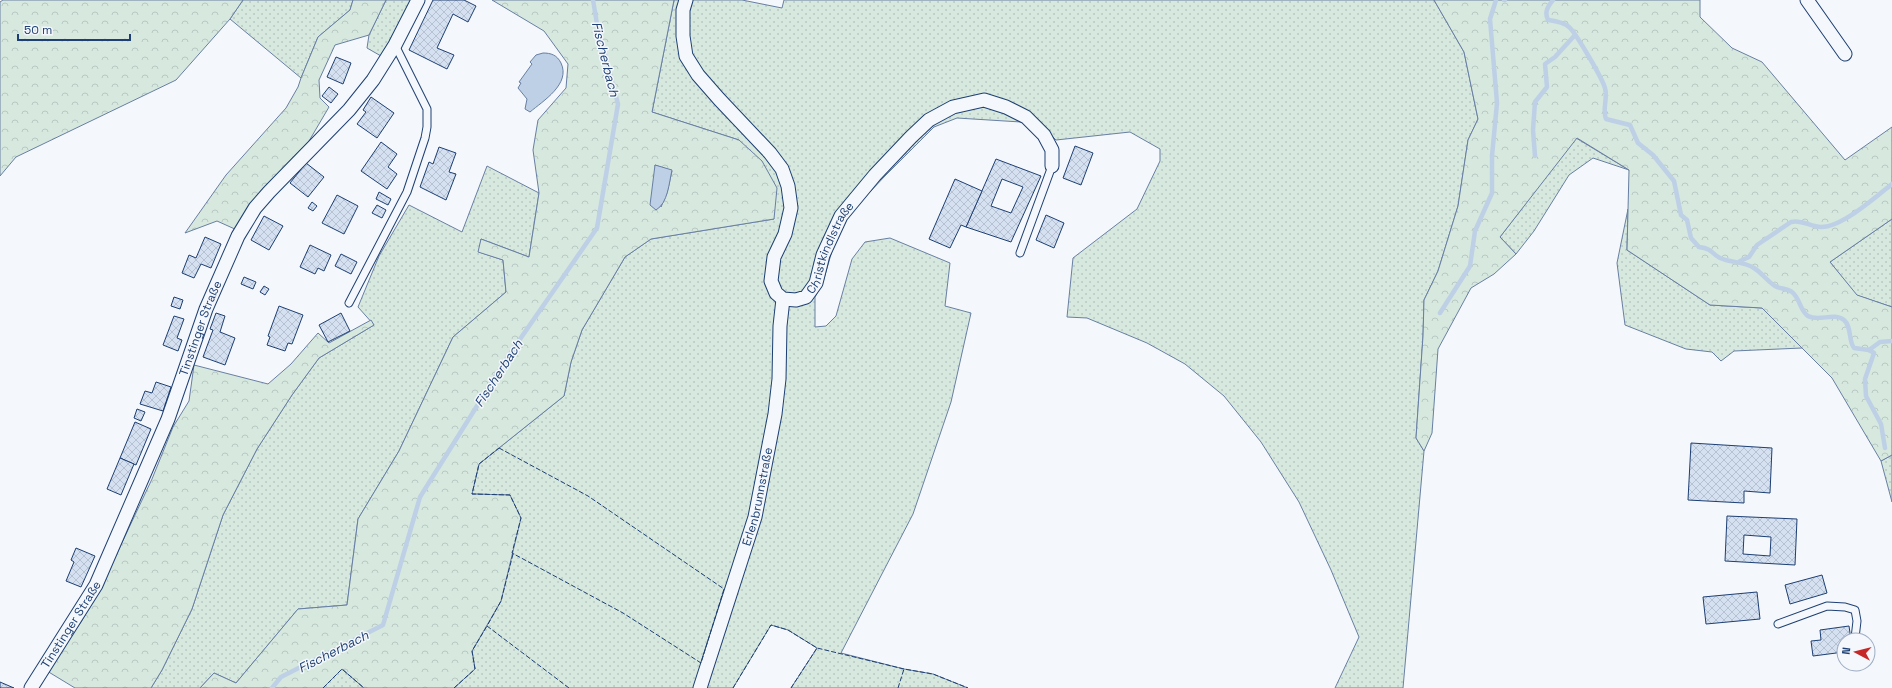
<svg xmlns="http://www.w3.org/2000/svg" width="1892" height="688" viewBox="0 0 1892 688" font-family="'Space Grotesk',sans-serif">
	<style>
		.grass { fill: url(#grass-dots); stroke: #687fa3 }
		.forest { fill: url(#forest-crowns); stroke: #687fa3; fill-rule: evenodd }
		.water { fill: #bed0e5; stroke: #687fa3 }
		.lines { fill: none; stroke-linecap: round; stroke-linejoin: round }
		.stream { stroke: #bed0e5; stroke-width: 4.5 }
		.building { fill: url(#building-cross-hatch); stroke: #1d3f73; fill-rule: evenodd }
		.lane-casing { stroke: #1d3f73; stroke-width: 9 }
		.street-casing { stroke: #1d3f73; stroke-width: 15 }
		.lane { stroke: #f4f7fb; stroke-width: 7 }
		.street { stroke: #f4f7fb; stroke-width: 13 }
		.fence { stroke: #1d3f73; stroke-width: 1; stroke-dasharray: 5 2; stroke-linecap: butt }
		.labels { text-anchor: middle; stroke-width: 3; stroke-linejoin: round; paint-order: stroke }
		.street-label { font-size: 12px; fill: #1d3f73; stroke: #f4f7fb }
		.water-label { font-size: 13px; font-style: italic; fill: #1d3f73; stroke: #f4f7fb }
	</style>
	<defs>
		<pattern id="grass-dots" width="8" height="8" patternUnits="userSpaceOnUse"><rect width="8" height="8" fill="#d7e8df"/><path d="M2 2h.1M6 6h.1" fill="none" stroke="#b8c8c3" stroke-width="1.8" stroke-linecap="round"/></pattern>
		<pattern id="forest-crowns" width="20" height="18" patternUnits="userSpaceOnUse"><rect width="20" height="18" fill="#d7e8df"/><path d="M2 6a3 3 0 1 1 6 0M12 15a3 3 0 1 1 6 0" fill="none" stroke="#b8c8c3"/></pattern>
		<pattern id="building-cross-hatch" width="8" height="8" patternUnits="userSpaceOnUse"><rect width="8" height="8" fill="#d5e0f0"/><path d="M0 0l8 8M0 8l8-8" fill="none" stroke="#b6c1d1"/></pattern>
	</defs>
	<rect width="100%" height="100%" fill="#f4f7fb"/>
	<g class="grass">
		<polygon points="243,0 353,0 350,10 318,37 301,78 230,19"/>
		<polygon points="386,0 412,0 381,56 367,48 369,35"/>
		<polygon points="674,0 742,0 782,8 784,0 1434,0 1464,52 1478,119 1468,140 1458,206 1438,271 1424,300 1423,336 1416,438 1424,451 1403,688 1335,688 1359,637 1331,570 1299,502 1261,442 1224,396 1185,364 1147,343 1087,318 1067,317 1073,258 1137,209 1160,161 1160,149 1130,132 1056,140 1034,118 1021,122 957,118 934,127 885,176 849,214 832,251 823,282 815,297 815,327 826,326 836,316 852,259 865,242 890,238 950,263 945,306 971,313 951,402 913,514 841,653 904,669 933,674 968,688 791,688 817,648 788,630 771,625 733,688 454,688 475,669 472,651 501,601 510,495 472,494 479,464 564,396 571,362 582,330 625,257 651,239 774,219 739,140 652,112"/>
		<polygon points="1576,138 1629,170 1593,158 1569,175 1534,231 1516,254 1500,237"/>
		<polygon points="487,166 539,193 529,257 481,239 479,252 503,260 506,292 453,337 399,451 358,519 347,605 298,609 236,683 214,673 200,688 151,688 162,670 192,609 223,515 257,449 292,395 319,358 374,325 358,307 379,256 409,205 462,232"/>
		<polygon points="1628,209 1627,250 1710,305 1762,308 1802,348 1734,351 1721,361 1712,352 1686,349 1625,325 1617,263"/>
		<polygon points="1892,219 1892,307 1856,295 1830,262"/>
		<polygon points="1892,455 1892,502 1881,461"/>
		<polygon points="342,669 364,688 323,688"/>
	</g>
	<g class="forest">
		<polygon points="3,0 243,0 230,19 176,80 16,157 0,176 0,2"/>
		<polygon points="353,0 386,0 369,35 335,45 319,80 320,98 329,107 309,141 258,194 237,230 217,221 185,233 226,175 286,108 298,87 301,78 318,37 350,10"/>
		<path d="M492,0H674L652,112L739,140L762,161L777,188L774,219L651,239L625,257L582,330L571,362L564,396L479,464L472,494L510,495L521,518L501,601L472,651L475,669L454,688H364L342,669L323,688H200L214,673L236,683L298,609L347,605L358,519L399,451L453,337L506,292L503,260L478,252L481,239L529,257L539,193L533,150L538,120L566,88L568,64L544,31ZM655,165L672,171L667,193L661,207Z"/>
		<polygon points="1434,0 1700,0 1700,17 1732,48 1762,62 1845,160 1892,127 1892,219 1830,262 1857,295 1892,307 1892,455 1881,461 1832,378 1762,308 1710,305 1627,250 1629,170 1577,138 1500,237 1516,254 1494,274 1471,288 1438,349 1432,433 1424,451 1416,438 1423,336 1424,300 1438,271 1458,206 1468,140 1478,119 1464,52"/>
		<polygon points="371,320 374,325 319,358 292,395 257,449 223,515 192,609 162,670 151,688 75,688 47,671 81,622 101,587 152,479 173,427 189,401 194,365 268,384 291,364 318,333 329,343"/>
	</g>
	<g class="water">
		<path d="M543,53C551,53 557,55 561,63C571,84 543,101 530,112L525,109L527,99L518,88L521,83L519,82L532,64L530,62L536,55Z"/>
		<path d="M655,165L672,170C669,183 668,203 656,210L650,205Z"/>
	</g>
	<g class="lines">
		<g class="stream">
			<polyline points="1504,0 1505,0"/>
			<path d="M1553,0C1548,6 1544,12 1548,20C1555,21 1563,22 1569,27C1576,33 1602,78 1605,88C1608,98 1602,109 1606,119L1630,125L1638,143L1653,155L1674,181L1681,215L1687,220L1691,238L1699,247C1714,249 1710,253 1720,258C1731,263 1743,261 1754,268C1762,273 1767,281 1775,286C1780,289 1787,288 1792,292C1800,298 1800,311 1808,316C1819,322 1834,312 1844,320C1852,327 1848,340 1854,348L1869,350L1874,353L1865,379L1866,396L1881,424L1885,448"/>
			<polyline points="1535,156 1533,130 1535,102 1547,87 1545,64 1555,57 1575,35"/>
			<path d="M1740,261L1749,257L1757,245L1791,222C1801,219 1811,227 1821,227C1842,227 1876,197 1892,184"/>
			<polyline points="1440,313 1470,266 1475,231 1492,193 1492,156 1497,103 1490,19 1496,0"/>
			<polyline points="1869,350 1880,342 1892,341"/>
			<polyline points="272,688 281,677 383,625 420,497 507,358 597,228 618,104 597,24 593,0"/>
		</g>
	</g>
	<g class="building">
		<polygon points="433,0 464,0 476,6 468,22 453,14 437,48 454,55 447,69 409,50"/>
		<polygon points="336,57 351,63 343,84 327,77"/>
		<polygon points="329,87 338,94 331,103 322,96"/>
		<polygon points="371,97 394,113 377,138 357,124 366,112 363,110"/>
		<polygon points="381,142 397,154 388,167 397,174 387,189 361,171"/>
		<polygon points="1075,146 1093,153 1081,185 1063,178"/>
		<polygon points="439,147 456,153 449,172 456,174 446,200 420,187 429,162 433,164"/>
		<path d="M996,159L1041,176L1011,242L966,227ZM1002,179L1023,187L1011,213L991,206Z"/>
		<polygon points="306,163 324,177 308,197 290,183"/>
		<polygon points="955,179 982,191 966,227 961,225 950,248 929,239"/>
		<polygon points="379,192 391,199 388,205 376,199"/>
		<polygon points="337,195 358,206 344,234 322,223"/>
		<polygon points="312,202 317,206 313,211 308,208"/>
		<polygon points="377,205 386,210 382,218 372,213"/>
		<polygon points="1046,215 1064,223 1054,248 1036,240"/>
		<polygon points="264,216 283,226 269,250 251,240"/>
		<polygon points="205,237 221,244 211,268 201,264 194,278 182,273 189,255 196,258"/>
		<polygon points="310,245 331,255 324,271 318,268 315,274 300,267"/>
		<polygon points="341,254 357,262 351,274 335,266"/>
		<polygon points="244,277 256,282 253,289 241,284"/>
		<polygon points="264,286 269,289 265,295 260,292"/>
		<polygon points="174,297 183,300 180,309 171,306"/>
		<polygon points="279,306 303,315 292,344 288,343 285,351 267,345 270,337 268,336"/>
		<polygon points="216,313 225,316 220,332 235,338 225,365 203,357 213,330 210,329"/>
		<polygon points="341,313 350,331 328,342 319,325"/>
		<polygon points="174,316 184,319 177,338 182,340 178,351 163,345"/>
		<polygon points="156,382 171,387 163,411 140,404 145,391 152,393"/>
		<polygon points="137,409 145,412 141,421 134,418"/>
		<polygon points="135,422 151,429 136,465 120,458"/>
		<polygon points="1691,443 1772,448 1770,493 1744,491 1744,503 1688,500"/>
		<polygon points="120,458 134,464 121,495 107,489"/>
		<path d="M1727,516L1797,519L1795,565L1725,561ZM1744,535L1771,537L1770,556L1743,554Z"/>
		<polygon points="76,548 95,556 81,587 66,581 74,562 71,560"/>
		<polygon points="1822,575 1827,593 1790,604 1785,585"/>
		<polygon points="1757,592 1760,619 1706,624 1703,597"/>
		<polygon points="1849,626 1851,640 1844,640 1844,652 1813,656 1811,641 1821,640 1820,630"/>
		<polygon points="0,682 14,688 0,688"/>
	</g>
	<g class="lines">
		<g class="lane-casing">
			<g id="lane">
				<polyline points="1020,253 1052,166"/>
				<polyline points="349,303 407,192 425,138 427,127 427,109 395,45"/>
				<polyline points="1778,624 1827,606 1845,607 1855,610 1857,621 1855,638"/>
			</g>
		</g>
		<g class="street-casing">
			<g id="street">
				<path id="s1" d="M686,0L683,10V36L686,56L698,75L719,99L770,153L782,169L788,186L791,208L785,234L774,257L771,281L776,293L783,299L796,300L806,297L816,283L823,255L841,216L875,175L911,137L929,120L953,107L984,100L1006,107L1026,117L1044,135L1052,150V166"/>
				<polyline points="1807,0 1845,54"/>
				<path id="s2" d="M31,688L96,585L168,419L206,309L238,236L255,208L269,192L349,110L373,80L395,45L418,0"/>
				<path id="s3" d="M700,688L755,517L775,414L779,379L780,326L783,299"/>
			</g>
		</g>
		<use href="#lane" class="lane"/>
		<use href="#street" class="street"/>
		<g class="fence">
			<polygon points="499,448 588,496 724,589 701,663 623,613 512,553 521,518 510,495 472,494 479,464"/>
			<polyline points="513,554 501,601 487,626 569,688"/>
			<polyline points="323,688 342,669 364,688"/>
			<polyline points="454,688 475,669 472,651 487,626"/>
			<polyline points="733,688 771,625 788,630 817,648 904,669 933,674 968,688"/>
			<polyline points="791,688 817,648"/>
			<polyline points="898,688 904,669"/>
		</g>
	</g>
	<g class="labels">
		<g class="street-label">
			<text dy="4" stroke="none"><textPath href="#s1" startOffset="423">Christkindlstraße</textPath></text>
			<text dy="4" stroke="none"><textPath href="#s2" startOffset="399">Tinstinger Straße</textPath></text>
			<text dy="4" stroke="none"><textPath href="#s3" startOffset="200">Erlenbrunnstraße</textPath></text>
			<text dy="4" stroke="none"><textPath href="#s2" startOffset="75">Tinstinger Straße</textPath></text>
		</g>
		<g class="water-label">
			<text transform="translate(606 59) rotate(76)" y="5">Fischerbach</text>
			<text transform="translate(498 373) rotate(-57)" y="5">Fischerbach</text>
			<text transform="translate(333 651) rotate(-27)" y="5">Fischerbach</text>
		</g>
	</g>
	<g transform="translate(1856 652) rotate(277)"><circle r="19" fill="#f4f7fb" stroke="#9eadc5"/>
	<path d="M0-3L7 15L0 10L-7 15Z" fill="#c62828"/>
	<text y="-6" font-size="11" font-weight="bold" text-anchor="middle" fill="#1d3f73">N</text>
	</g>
	<path d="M18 34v6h112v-6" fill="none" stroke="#1d3f73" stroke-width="2"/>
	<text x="24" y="34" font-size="12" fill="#1d3f73" stroke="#f4f7fb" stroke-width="3" paint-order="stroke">50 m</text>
</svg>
